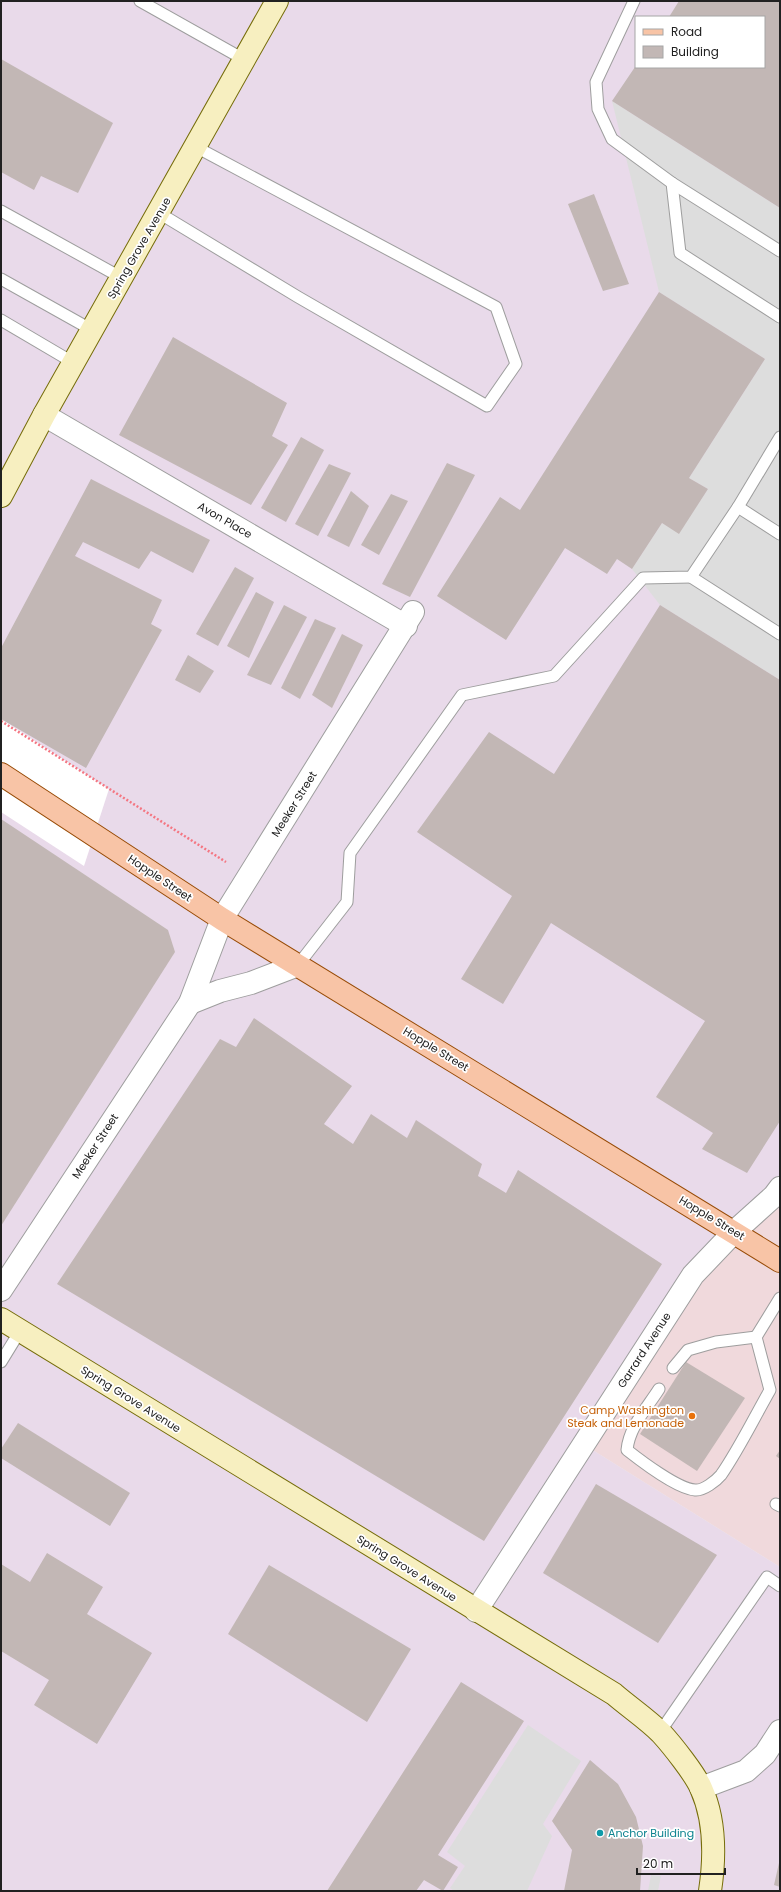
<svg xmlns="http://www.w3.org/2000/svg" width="781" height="1892" viewBox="0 0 781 1892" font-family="Poppins,sans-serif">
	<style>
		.commercial { fill: #f0d9dc }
		.industrial { fill: #e9daea; fill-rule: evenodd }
		.parking { fill: #ddd }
		.pier { fill: #fff }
		.building { fill: #c2b7b5 }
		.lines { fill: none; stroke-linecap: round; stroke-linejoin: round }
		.lane-casing { stroke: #9e9e9e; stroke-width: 13 }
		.street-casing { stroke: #9e9e9e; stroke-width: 24 }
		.secondary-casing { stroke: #766d0a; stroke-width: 24 }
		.primary-casing { stroke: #984b06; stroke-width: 24 }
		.path { stroke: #f47682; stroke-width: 2.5; stroke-dasharray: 2 2; stroke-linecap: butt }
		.lane { stroke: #fff; stroke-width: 11 }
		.street { stroke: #fff; stroke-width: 22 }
		.secondary { stroke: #f7efc0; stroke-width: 22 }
		.primary { stroke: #f8c4a6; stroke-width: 22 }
		.food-dot { fill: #e8710a; stroke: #fff; stroke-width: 1.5 }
		.culture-dot { fill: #0f9aa8; stroke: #fff; stroke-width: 1.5 }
		.labels { text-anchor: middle; stroke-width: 3.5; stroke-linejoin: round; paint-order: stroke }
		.street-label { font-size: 11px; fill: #212121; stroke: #fff }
		.food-label { font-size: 11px; fill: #c56008; stroke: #fff; text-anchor: end }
		.culture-label { font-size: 11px; fill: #0d838f; stroke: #fff; text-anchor: start }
	</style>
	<rect width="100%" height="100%" fill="#f1ece8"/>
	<polygon class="commercial" points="780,1188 780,1567 583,1444 693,1275"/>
	<path class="industrial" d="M1,1H780V1188L734,1232L583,1444L780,1567V1891H1ZM636,17H764V67H636Z"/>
	<g class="parking">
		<polygon points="612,101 780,208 780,680 660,605 632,569 662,523 679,533 708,489 689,478 765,359 659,292"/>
		<polygon points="528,1725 581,1761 543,1824 552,1836 527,1891 454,1891 450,1888 465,1866 447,1852"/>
		<polygon points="651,1875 661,1876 658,1891 648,1891"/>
	</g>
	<polygon class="pier" points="1,719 109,789 84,866 1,812"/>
	<g class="building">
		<polygon points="679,1 780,1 780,208 612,101 635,67 764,67 764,17 669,17"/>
		<polygon points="1,59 113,123 78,193 41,176 34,190 1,172"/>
		<polygon points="594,194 629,284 603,291 568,204"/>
		<polygon points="659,292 765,359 689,478 708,489 679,534 662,523 632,569 617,559 607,574 565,548 506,640 437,596 500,497 520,510"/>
		<polygon points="173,337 287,403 272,436 288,445 251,505 119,435"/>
		<polygon points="301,437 324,450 286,522 261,508"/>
		<polygon points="447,463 475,475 410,597 382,584"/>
		<polygon points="329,464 351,473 318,536 295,524"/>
		<polygon points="91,479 210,540 193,573 151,551 139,569 83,542 75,556 162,600 151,624 162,630 86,768 1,719 1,648"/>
		<polygon points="351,491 369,506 349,547 327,536"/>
		<polygon points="391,494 408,501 379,555 361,545"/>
		<polygon points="235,567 254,578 218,646 196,634"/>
		<polygon points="256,592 274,602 249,658 227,646"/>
		<polygon points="284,605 307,617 271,685 247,675"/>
		<polygon points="660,605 780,680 780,1121 747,1173 702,1149 713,1133 656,1097 705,1021 551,923 503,1004 461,979 512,896 417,832 489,732 554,774"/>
		<polygon points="315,619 336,628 300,699 281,688"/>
		<polygon points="342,634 363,645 332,708 312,695"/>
		<polygon points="188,655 214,671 200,693 175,680"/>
		<polygon points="1,819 168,930 175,952 1,1226"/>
		<polygon points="254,1018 352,1086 324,1124 353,1144 371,1114 407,1138 416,1120 482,1164 478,1176 506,1193 518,1170 662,1264 484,1541 57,1284 220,1039 236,1047"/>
		<polygon points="686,1362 745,1398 697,1471 640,1434"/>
		<polygon points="18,1423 130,1493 110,1526 1,1458 1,1449"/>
		<polygon points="780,1450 780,1459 776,1456"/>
		<polygon points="596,1484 717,1555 658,1643 543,1573"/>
		<polygon points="47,1553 103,1587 87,1614 152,1653 97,1744 34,1705 49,1680 1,1651 1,1564 30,1582"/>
		<polygon points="269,1565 411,1649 367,1722 228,1634"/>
		<polygon points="461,1682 524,1721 438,1855 458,1867 443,1891 424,1880 416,1891 327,1891"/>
		<polygon points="590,1760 618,1784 636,1817 643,1846 640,1891 564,1891 572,1850 552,1821"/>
		<polygon points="779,1863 780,1864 780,1887 774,1885"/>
	</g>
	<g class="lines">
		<g class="lane-casing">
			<g id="lane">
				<polyline points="140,1 245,60"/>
				<polyline points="634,1 596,82 598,109 612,139 672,183 680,253 780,317"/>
				<polyline points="672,183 780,251"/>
				<polyline points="1,211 122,278"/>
				<polyline points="159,213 298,297 487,406 516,364 496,307 196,147"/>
				<polyline points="1,279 92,330"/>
				<polyline points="1,320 74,363"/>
				<polyline points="738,507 780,534"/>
				<polyline points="691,577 780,634"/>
				<polyline points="298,965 347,902 350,853 462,695 554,676 643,578 691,577 738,507 780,437"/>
				<polyline points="1,1362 20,1331"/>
				<polyline points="673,1368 688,1350 716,1342 756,1337"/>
				<path d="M659,1389C647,1408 629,1427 627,1450C641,1461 678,1489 695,1490C703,1491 716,1481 721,1475C739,1449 754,1418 770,1390L756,1337L780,1298"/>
				<polyline points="776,1504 780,1506"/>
				<polyline points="660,1732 767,1577 780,1586"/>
			</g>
		</g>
		<g class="street-casing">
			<g id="street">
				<polyline points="44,415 406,626"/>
				<polyline points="190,1003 220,991 251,983 298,965"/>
				<polyline points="1,1290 190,1003 222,919 413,612"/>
				<polyline points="476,1611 693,1275 734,1232 774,1196 780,1188"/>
				<polyline points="701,1788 746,1771 765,1754 780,1731"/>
			</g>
		</g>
		<g class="secondary-casing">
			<g id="secondary">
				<polyline points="1,496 44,415 277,1"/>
				<path d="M1,1319L614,1694C629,1707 647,1719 661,1733C672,1745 695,1774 701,1788C715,1819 715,1858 710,1891"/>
			</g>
		</g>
		<g class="primary-casing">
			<polyline id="primary" points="1,774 222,919 780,1261"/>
		</g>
		<polyline class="path" points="1,721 226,862"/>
		<use href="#lane" class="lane"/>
		<use href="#street" class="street"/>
		<use href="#secondary" class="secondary"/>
		<use href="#primary" class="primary"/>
	</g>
	<circle class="food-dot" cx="692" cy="1416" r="4"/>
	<circle class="culture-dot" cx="600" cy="1833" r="4"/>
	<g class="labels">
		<g class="street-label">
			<text transform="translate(139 248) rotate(-60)" y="4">Spring Grove Avenue</text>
			<text transform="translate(225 520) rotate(30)" y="4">Avon Place</text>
			<text transform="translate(294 804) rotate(-58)" y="4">Meeker Street</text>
			<text transform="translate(160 878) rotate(34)" y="4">Hopple Street</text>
			<text transform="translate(436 1049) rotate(31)" y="4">Hopple Street</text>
			<text transform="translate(95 1146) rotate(-57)" y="4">Meeker Street</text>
			<text transform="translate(712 1218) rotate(31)" y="4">Hopple Street</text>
			<text transform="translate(644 1350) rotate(-57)" y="4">Garrard Avenue</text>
			<text transform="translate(131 1399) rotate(32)" y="4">Spring Grove Avenue</text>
			<text transform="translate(407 1568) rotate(32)" y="4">Spring Grove Avenue</text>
		</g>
		<g class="food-label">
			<text x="684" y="1414">Camp Washington<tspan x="684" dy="13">Steak and Lemonade</tspan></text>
		</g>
		<g class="culture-label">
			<text x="608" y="1837">Anchor Building</text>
		</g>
	</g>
	<rect width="781" height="1892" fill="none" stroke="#212121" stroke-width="4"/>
	<rect x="635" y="16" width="130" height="52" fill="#ffffff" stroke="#a6a6a6"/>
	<rect x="643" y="29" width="20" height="6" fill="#f8c4a6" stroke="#a6a6a6"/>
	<text x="671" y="36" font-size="12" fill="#212121">Road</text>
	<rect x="643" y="46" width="20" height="12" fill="#c2b7b5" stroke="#a6a6a6"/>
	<text x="671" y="56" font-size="12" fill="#212121">Building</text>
	<path d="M637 1868v6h88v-6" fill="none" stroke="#212121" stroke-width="2"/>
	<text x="643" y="1868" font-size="12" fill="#212121" stroke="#ffffff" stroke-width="3" paint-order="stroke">20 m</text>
</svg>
